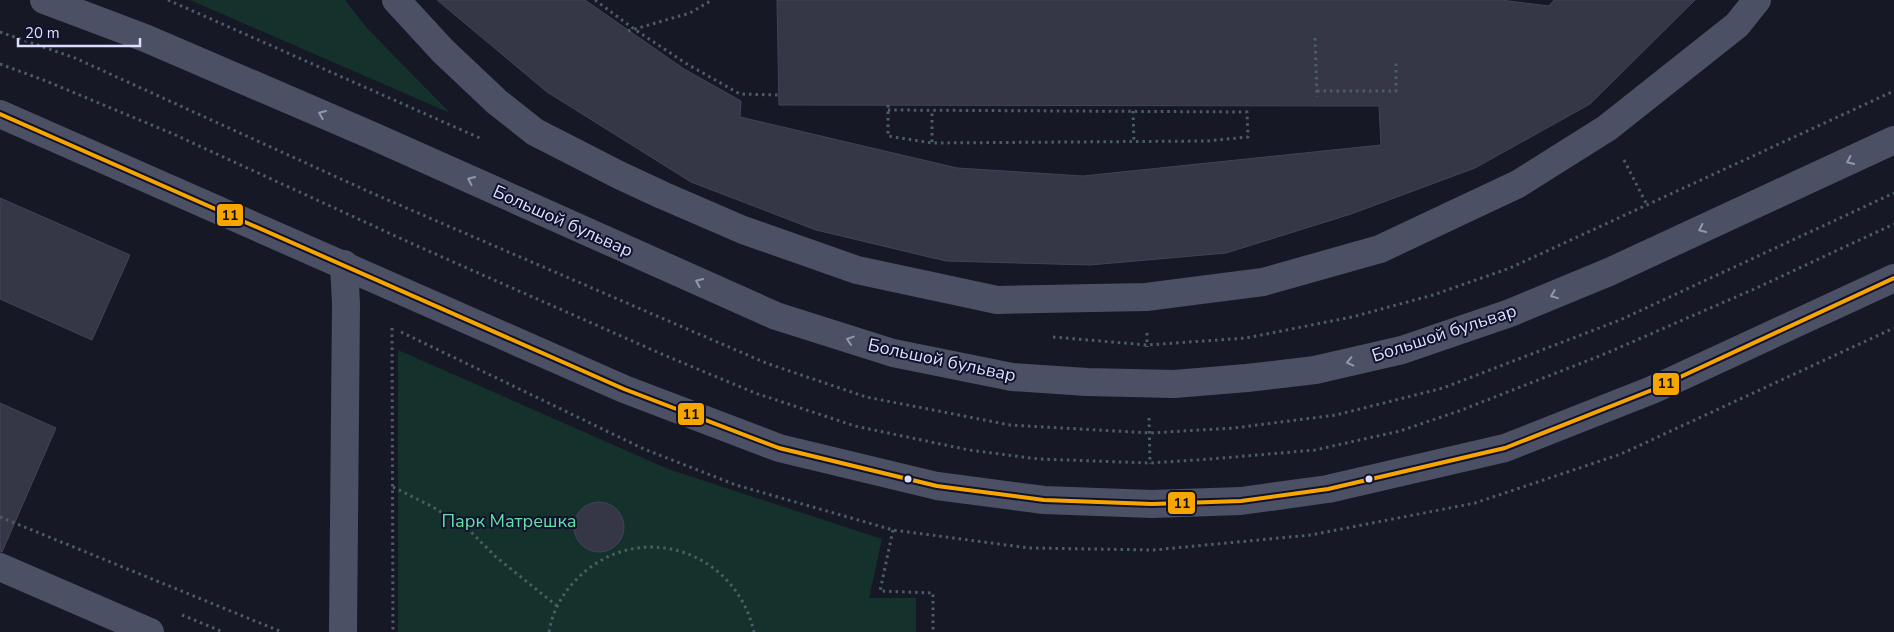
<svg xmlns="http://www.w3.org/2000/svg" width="1894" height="632" viewBox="0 0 1894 632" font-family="'Nunito Sans',sans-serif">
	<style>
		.green { fill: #14312c }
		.building { fill: #353646; stroke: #424358 }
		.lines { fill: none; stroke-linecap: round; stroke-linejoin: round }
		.path { stroke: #4b5e67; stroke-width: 3; stroke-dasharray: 2.5 4; stroke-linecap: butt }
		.minor { stroke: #4c5065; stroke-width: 28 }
		.bus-1-casing { stroke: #11122b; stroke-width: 8 }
		.bus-1 { stroke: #f7a600; stroke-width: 4 }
		.oneway { stroke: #9497b2 }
		.bus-dot { fill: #dbdeff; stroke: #11122b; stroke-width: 2 }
		.labels { text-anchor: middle; stroke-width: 4; stroke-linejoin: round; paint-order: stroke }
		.street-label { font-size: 18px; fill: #dbdeff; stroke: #11122b }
		.park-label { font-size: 18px; fill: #65e1a9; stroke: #11122b }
		.line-badge { stroke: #11122b; stroke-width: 2 }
		.pale-badge-label { font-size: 14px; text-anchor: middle; font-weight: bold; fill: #111 }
	</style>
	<rect width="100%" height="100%" fill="#171825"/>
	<g class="green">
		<polygon points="190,0 345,0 367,28 450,113"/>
		<polygon points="398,350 668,469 882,539 869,598 916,598 916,632 398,632"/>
	</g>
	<g class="building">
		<polygon points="437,0 585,0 684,69 741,101 740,117 957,168 1083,176 1381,145 1379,106 779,105 777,0 1501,0 1549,6 1554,0 1695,0 1590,104 1475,168 1351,214 1226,253 1090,265 946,261 816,230 691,182 547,92"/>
		<polygon points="0,198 130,255 92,340 0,299"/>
		<polygon points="0,403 56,428 2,552 0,552"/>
		<circle cx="599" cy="527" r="25"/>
	</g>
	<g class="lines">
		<g class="path">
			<polyline points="168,0 482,139"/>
			<polyline points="595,0 634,29 687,64 740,94 779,95"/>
			<polyline points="628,31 690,13 712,0"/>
			<polyline points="0,32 75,58 374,194 766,363 866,397 1010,425 1150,433 1234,428 1336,415 1443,388 1620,320 1894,193"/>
			<polyline points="1315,38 1317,97"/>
			<polyline points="0,64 46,81 171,133 415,245 657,352 755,393 855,426 969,450 1038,459 1150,463 1211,459 1315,450 1400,431 1459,411 1602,355 1752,290 1894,224"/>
			<polyline points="1317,91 1396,91 1396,63"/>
			<polyline points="888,105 888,136 932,143 1207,141 1248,137 1247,112 888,110"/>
			<polyline points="1133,111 1134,142"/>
			<polyline points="932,142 932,110"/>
			<polyline points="1624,160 1647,205"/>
			<polyline points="392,328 393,632"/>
			<polyline points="401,332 644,449 736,485 893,530 1029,548 1153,550 1311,535 1475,503 1621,454 1894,328"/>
			<polyline points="1147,333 1147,347"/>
			<polyline points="1053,337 1147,345 1246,338 1352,317 1433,295 1510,268 1894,91"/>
			<polyline points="1149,418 1150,464"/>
			<polyline points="393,487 433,507 469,530 496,557 557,606"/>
			<polyline points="0,517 282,632"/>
			<polyline points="893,530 880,591 933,593 933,632"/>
			<polyline points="182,615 223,632"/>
			<path d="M549,632C552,613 561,596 574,582C634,517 735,548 754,632"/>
		</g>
		<g class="minor">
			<polyline points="44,0 145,38 373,136 776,316 893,353 1012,377 1087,382 1174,384 1247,378 1315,370 1402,350 1510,313 1609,272 1894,140"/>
			<polyline points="396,0 443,51 497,102 535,132 619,175 662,195 743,230 857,270 997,300 1146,297 1263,282 1380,249 1518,184 1607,128 1737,25 1757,0"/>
			<polyline points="0,114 624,389 779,448 937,486 1044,500 1152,504 1241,501 1328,489 1505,448 1652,390 1894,278"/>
			<polyline points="0,567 150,632"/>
			<polyline points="343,632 346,304 344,264"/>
		</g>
		<g class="bus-1-casing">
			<polyline id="bus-1" points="0,114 624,389 779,448 937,486 1044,500 1152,504 1241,501 1328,489 1505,448 1652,390 1894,278"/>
		</g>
		<use href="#bus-1" class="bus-1"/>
	</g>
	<defs><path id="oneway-chevron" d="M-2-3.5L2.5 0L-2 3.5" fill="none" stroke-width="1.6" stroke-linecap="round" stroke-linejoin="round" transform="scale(1.25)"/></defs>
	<g class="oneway">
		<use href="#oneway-chevron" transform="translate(322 114) rotate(-157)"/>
		<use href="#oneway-chevron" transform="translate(1850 161) rotate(155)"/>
		<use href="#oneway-chevron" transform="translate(471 180) rotate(-156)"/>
		<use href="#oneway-chevron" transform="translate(1702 229) rotate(155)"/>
		<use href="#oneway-chevron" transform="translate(699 282) rotate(-156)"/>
		<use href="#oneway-chevron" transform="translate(1554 295) rotate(158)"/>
		<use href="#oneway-chevron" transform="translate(850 340) rotate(-162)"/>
		<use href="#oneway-chevron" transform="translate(1350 362) rotate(167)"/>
	</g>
	<g class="bus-dot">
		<circle cx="908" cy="479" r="4.5"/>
		<circle cx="1369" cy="479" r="4.5"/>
	</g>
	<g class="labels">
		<g class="street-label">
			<text transform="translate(563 221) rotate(24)" y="6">Большой бульвар</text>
			<text transform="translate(1444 333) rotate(-18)" y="6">Большой бульвар</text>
			<text transform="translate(942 360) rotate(12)" y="6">Большой бульвар</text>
		</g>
		<g class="park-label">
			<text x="509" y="527">Парк Матрешка</text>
		</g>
	</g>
	<g class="line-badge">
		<rect x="216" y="203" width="28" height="24" rx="5" fill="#f7a600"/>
		<rect x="1652" y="372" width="28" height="24" rx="5" fill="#f7a600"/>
		<rect x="677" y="402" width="28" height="24" rx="5" fill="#f7a600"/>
		<rect x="1167" y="491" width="29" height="24" rx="5" fill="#f7a600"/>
	</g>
	<g class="pale-badge-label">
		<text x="230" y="220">11</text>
		<text x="1666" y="388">11</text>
		<text x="691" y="419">11</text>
		<text x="1182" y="508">11</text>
	</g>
	<path d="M18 38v8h122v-8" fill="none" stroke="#dbdeff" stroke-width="2.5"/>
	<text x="25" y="38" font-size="15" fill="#dbdeff" stroke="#11122b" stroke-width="4" paint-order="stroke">20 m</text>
</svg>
